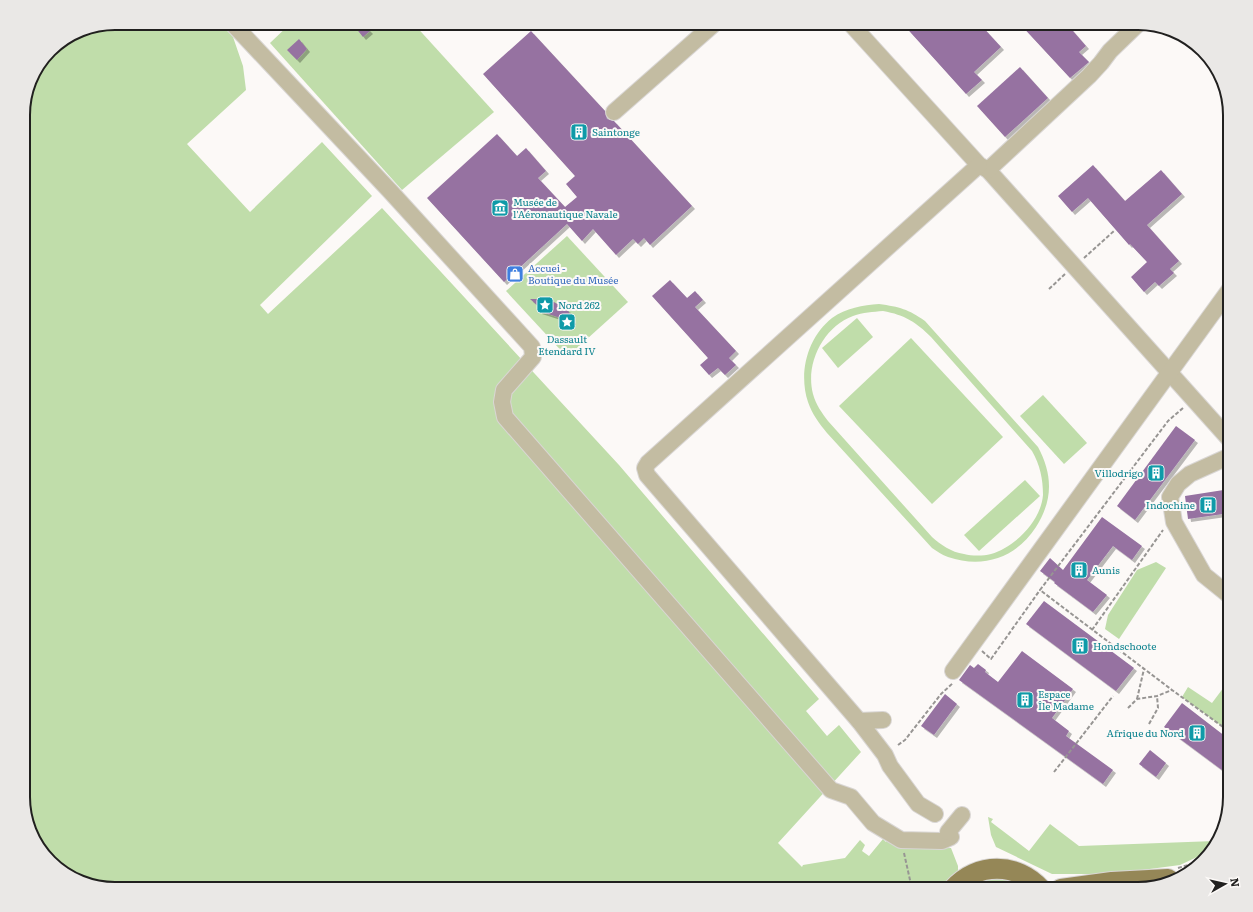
<svg xmlns="http://www.w3.org/2000/svg" width="1253" height="912" viewBox="0 0 1253 912" font-family="Literata,serif">
	<style>
		.green { fill: #c0ddaa; fill-rule: evenodd }
		.building { fill: #9672a1; filter: url(#shadow) }
		.lines { fill: none; stroke-linecap: round; stroke-linejoin: round }
		.minor-casing { stroke: #d9d6d4; stroke-width: 18 }
		.major-casing { stroke: #d9d6d4; stroke-width: 22 }
		.path { stroke: #979593; stroke-width: 2; stroke-dasharray: 4 2; stroke-linecap: butt }
		.minor { stroke: #c3bca2; stroke-width: 16 }
		.major { stroke: #958757; stroke-width: 20 }
		.labels { text-anchor: middle; stroke-width: 4; stroke-linejoin: round; paint-order: stroke }
		.culture-label { font-size: 10px; fill: #0d838f; stroke: #fcf9f7; text-anchor: start }
		.shop-label { font-size: 10px; fill: #366cbe; stroke: #fcf9f7; text-anchor: start }
		.rim { fill: none; stroke: #21201f; stroke-width: 2 }
	</style>
	<defs>
		<filter id="shadow"><feDropShadow dx="3" dy="3" stdDeviation="0" flood-color="#0004"/></filter>
	</defs>
	<rect width="100%" height="100%" fill="#fcf9f7"/>
	<g class="green">
		<polygon points="115,23 220,23 233,37 243,66 246,90 187,144 250,212 322,142 372,196 260,305 268,314 382,208 619,465 819,699 806,711 827,736 839,725 861,752 778,843 802,867 803,865 845,858 860,840 865,845 862,851 869,856 883,839 886,842 887,840 903,849 951,848 958,866 958,874 944,889 115,889 59,870 35,843 23,803 23,109 32,75 54,46 80,30"/>
		<polygon points="291,23 413,23 494,112 402,190 270,43"/>
		<polygon points="567,236 628,302 567,357 506,291"/>
		<path d="M879,304C900,307 908,309 925,321L1038,447C1053,475 1053,500 1036,527C1016,558 983,569 948,557C942,555 937,551 932,548L827,433C819,423 812,414 808,402C798,372 808,337 832,318C846,308 863,305 879,304ZM883,311C905,315 916,322 931,337L1032,451C1040,465 1043,479 1043,495C1041,521 1015,547 991,554C983,556 972,556 964,554C951,552 941,545 932,537L828,421C822,413 816,405 813,394C805,364 823,327 853,316C863,312 873,312 883,311Z"/>
		<polygon points="857,318 873,337 838,368 822,348"/>
		<polygon points="911,338 1003,437 932,504 839,406"/>
		<polygon points="1043,395 1087,443 1064,464 1020,416"/>
		<polygon points="1025,480 1040,496 979,551 964,535"/>
		<polygon points="1156,562 1166,568 1119,639 1105,629 1108,615 1137,570"/>
		<polygon points="1230,679 1230,732 1182,697 1188,687 1212,703"/>
		<polygon points="988,817 993,819 991,822 1029,851 1050,824 1079,846 1215,841 1212,850 1180,865 1112,874 1052,874 996,847 991,835"/>
		<polygon points="1008,877 1031,889 963,889 978,879"/>
	</g>
	<g class="building">
		<polygon points="360,23 362,23 370,31 363,37 355,27"/>
		<polygon points="902,23 979,23 1001,47 974,72 982,80 966,94"/>
		<polygon points="1019,23 1066,23 1086,46 1079,52 1089,62 1070,78"/>
		<polygon points="531,31 605,111 607,119 614,121 692,206 650,245 644,238 638,244 633,239 616,255 593,229 582,241 567,224 504,282 427,198 497,134 517,156 526,148 546,171 538,178 565,207 577,197 566,184 575,176 483,74"/>
		<polygon points="299,39 307,49 297,60 287,50"/>
		<polygon points="1020,67 1048,98 1005,137 977,106"/>
		<polygon points="1093,165 1125,201 1161,170 1182,194 1147,225 1179,261 1170,269 1174,273 1159,286 1155,282 1144,292 1131,277 1147,262 1130,244 1129,245 1088,198 1072,212 1058,196"/>
		<polygon points="670,280 687,298 695,291 703,300 695,307 736,351 729,358 736,365 725,375 718,368 709,375 700,365 708,358 652,296"/>
		<polygon points="545,297 568,310 573,322 539,311 540,309 537,308 538,306 530,299 544,299"/>
		<polygon points="1176,426 1195,440 1135,520 1117,506"/>
		<polygon points="1230,489 1230,513 1188,519 1185,496"/>
		<polygon points="1102,517 1142,546 1132,560 1113,546 1087,580 1107,595 1093,612 1054,583 1055,582 1040,571 1050,558 1063,570"/>
		<polygon points="1044,601 1134,668 1116,691 1026,624"/>
		<polygon points="1022,651 1073,689 1052,718 1069,731 1066,736 1113,770 1103,784 959,680 970,665 974,668 978,664 986,670 985,672 998,682"/>
		<polygon points="945,694 957,704 934,735 921,726"/>
		<polygon points="1182,703 1230,740 1230,776 1164,727"/>
		<polygon points="1150,750 1166,763 1156,777 1139,764"/>
	</g>
	<g class="lines">
		<g class="minor-casing">
			<g id="minor">
				<polyline points="232,23 390,191 532,347 533,357 504,390 502,402 505,417 831,790 851,797 873,823 901,840 942,841 951,837"/>
				<polyline points="850,23 979,165 988,170 1230,440"/>
				<polyline points="614,112 715,23"/>
				<polyline points="988,170 1089,76 1101,63 1110,51 1139,23"/>
				<polyline points="1230,456 1190,474 1178,484 1170,497 1174,522 1204,575 1230,596"/>
				<polyline points="953,671 1230,289"/>
				<polyline points="859,721 883,720"/>
				<polyline points="935,814 918,804 890,766 885,755 859,721 647,475 645,468 648,463 979,165"/>
				<polyline points="948,832 962,815"/>
			</g>
		</g>
		<g class="major-casing">
			<g id="major">
				<path d="M953,889C977,862 1017,862 1041,889"/>
				<polyline points="1061,889 1112,882 1168,879"/>
			</g>
		</g>
		<g class="path">
			<polyline points="1084,258 1115,230"/>
			<polyline points="1049,289 1065,274"/>
			<polyline points="1225,392 1230,397"/>
			<polyline points="1183,408 1168,421 1040,590 1172,690 1230,732"/>
			<polyline points="1092,630 1163,530"/>
			<polyline points="982,651 991,659 1040,590"/>
			<polyline points="1137,699 1144,669"/>
			<polyline points="1128,708 1137,699 1157,696 1172,690"/>
			<polyline points="1149,724 1158,708 1157,696"/>
			<polyline points="898,745 905,740 941,694 953,683"/>
			<polyline points="1054,772 1113,696"/>
			<polyline points="904,853 912,889"/>
			<polyline points="1178,868 1195,863 1211,853"/>
			<polyline points="929,889 938,884"/>
		</g>
		<use href="#minor" class="minor"/>
		<use href="#major" class="major"/>
	</g>
	<defs>
		<g id="building-square" transform="scale(0.9)"><rect x="-9" y="-9" width="18" height="18" rx="4" fill="#0f9aa8" stroke="#fcf9f7"/><path d="M-4-6H4V6H1V3H-1V6H-4ZM-2.5-4.3h1.7v1.8h-1.7ZM.8-4.3h1.7v1.8H.8ZM-2.5-1h1.7V.8h-1.7ZM.8-1h1.7V.8H.8Z" fill="#fff"/></g>
		<g id="museum-square" transform="scale(0.9)"><rect x="-9" y="-9" width="18" height="18" rx="4" fill="#0f9aa8" stroke="#fcf9f7"/><path d="M0-6L6-3V-2H-6V-3ZM-5-1h2V3h-2ZM-1-1h2V3h-2ZM3-1h2V3H3ZM-6 4H6V6H-6Z" fill="#fff"/></g>
		<g id="shop-square" transform="scale(0.9)"><rect x="-9" y="-9" width="18" height="18" rx="4" fill="#3f7fe0" stroke="#fcf9f7"/><path d="M-5-2.5h2.3a2.7 3.5 0 0 1 5.4 0H5L5.5 6h-11ZM-1.5-2.5h3a1.5 2.3 0 0 0-3 0Z" fill="#fff"/></g>
		<g id="sight-square" transform="scale(0.9)"><rect x="-9" y="-9" width="18" height="18" rx="4" fill="#0f9aa8" stroke="#fcf9f7"/><path d="M0-6L1.8-2.2L6-1.7L2.9 1.2L3.7 5.4L0 3.3L-3.7 5.4L-2.9 1.2L-6-1.7L-1.8-2.2Z" fill="#fff"/></g>
	</defs>
	<g fill-rule="evenodd">
		<use href="#building-square" x="579" y="132"/>
		<use href="#museum-square" x="500" y="208"/>
		<use href="#shop-square" x="515" y="274"/>
		<use href="#sight-square" x="545" y="305"/>
		<use href="#sight-square" x="567" y="322"/>
		<use href="#building-square" x="1156" y="473"/>
		<use href="#building-square" x="1208" y="505"/>
		<use href="#building-square" x="1079" y="570"/>
		<use href="#building-square" x="1080" y="646"/>
		<use href="#building-square" x="1025" y="700"/>
		<use href="#building-square" x="1197" y="733"/>
	</g>
	<g class="labels">
		<g class="culture-label">
			<text x="592" y="136">Saintonge</text>
			<text x="513" y="206">Musée de<tspan x="513" dy="12">l'Aéronautique Navale</tspan></text>
			<text x="558" y="309">Nord 262</text>
			<text x="567" y="343" text-anchor="middle">Dassault<tspan x="567" dy="12">Etendard IV</tspan></text>
			<text x="1143" y="477" text-anchor="end">Villodrigo</text>
			<text x="1195" y="509" text-anchor="end">Indochine</text>
			<text x="1092" y="574">Aunis</text>
			<text x="1093" y="650">Hondschoote</text>
			<text x="1038" y="698">Espace<tspan x="1038" dy="12">Île Madame</tspan></text>
			<text x="1184" y="737" text-anchor="end">Afrique du Nord</text>
		</g>
		<g class="shop-label">
			<text x="528" y="272">Accuei -<tspan x="528" dy="12">Boutique du Musée</tspan></text>
		</g>
	</g>
	<path d="M0 0H1253V912H0ZM115 30H1138A85 85 0 0 1 1223 115V797A85 85 0 0 1 1138 882H115A85 85 0 0 1 30 797V115A85 85 0 0 1 115 30Z" fill="#eae8e6" fill-rule="evenodd"/>
	<path class="rim" d="M115 30H1138A85 85 0 0 1 1223 115V797A85 85 0 0 1 1138 882H115A85 85 0 0 1 30 797V115A85 85 0 0 1 115 30Z"/>
	<g transform="translate(1225 884) rotate(82)" stroke="#fcf9f7" stroke-width="3" paint-order="stroke">
	<path d="M0-3L7 15L0 10L-7 15Z" fill="#21201f"/>
	<text y="-6" font-size="11" font-weight="bold" text-anchor="middle" fill="#21201f">N</text>
	</g>
</svg>
